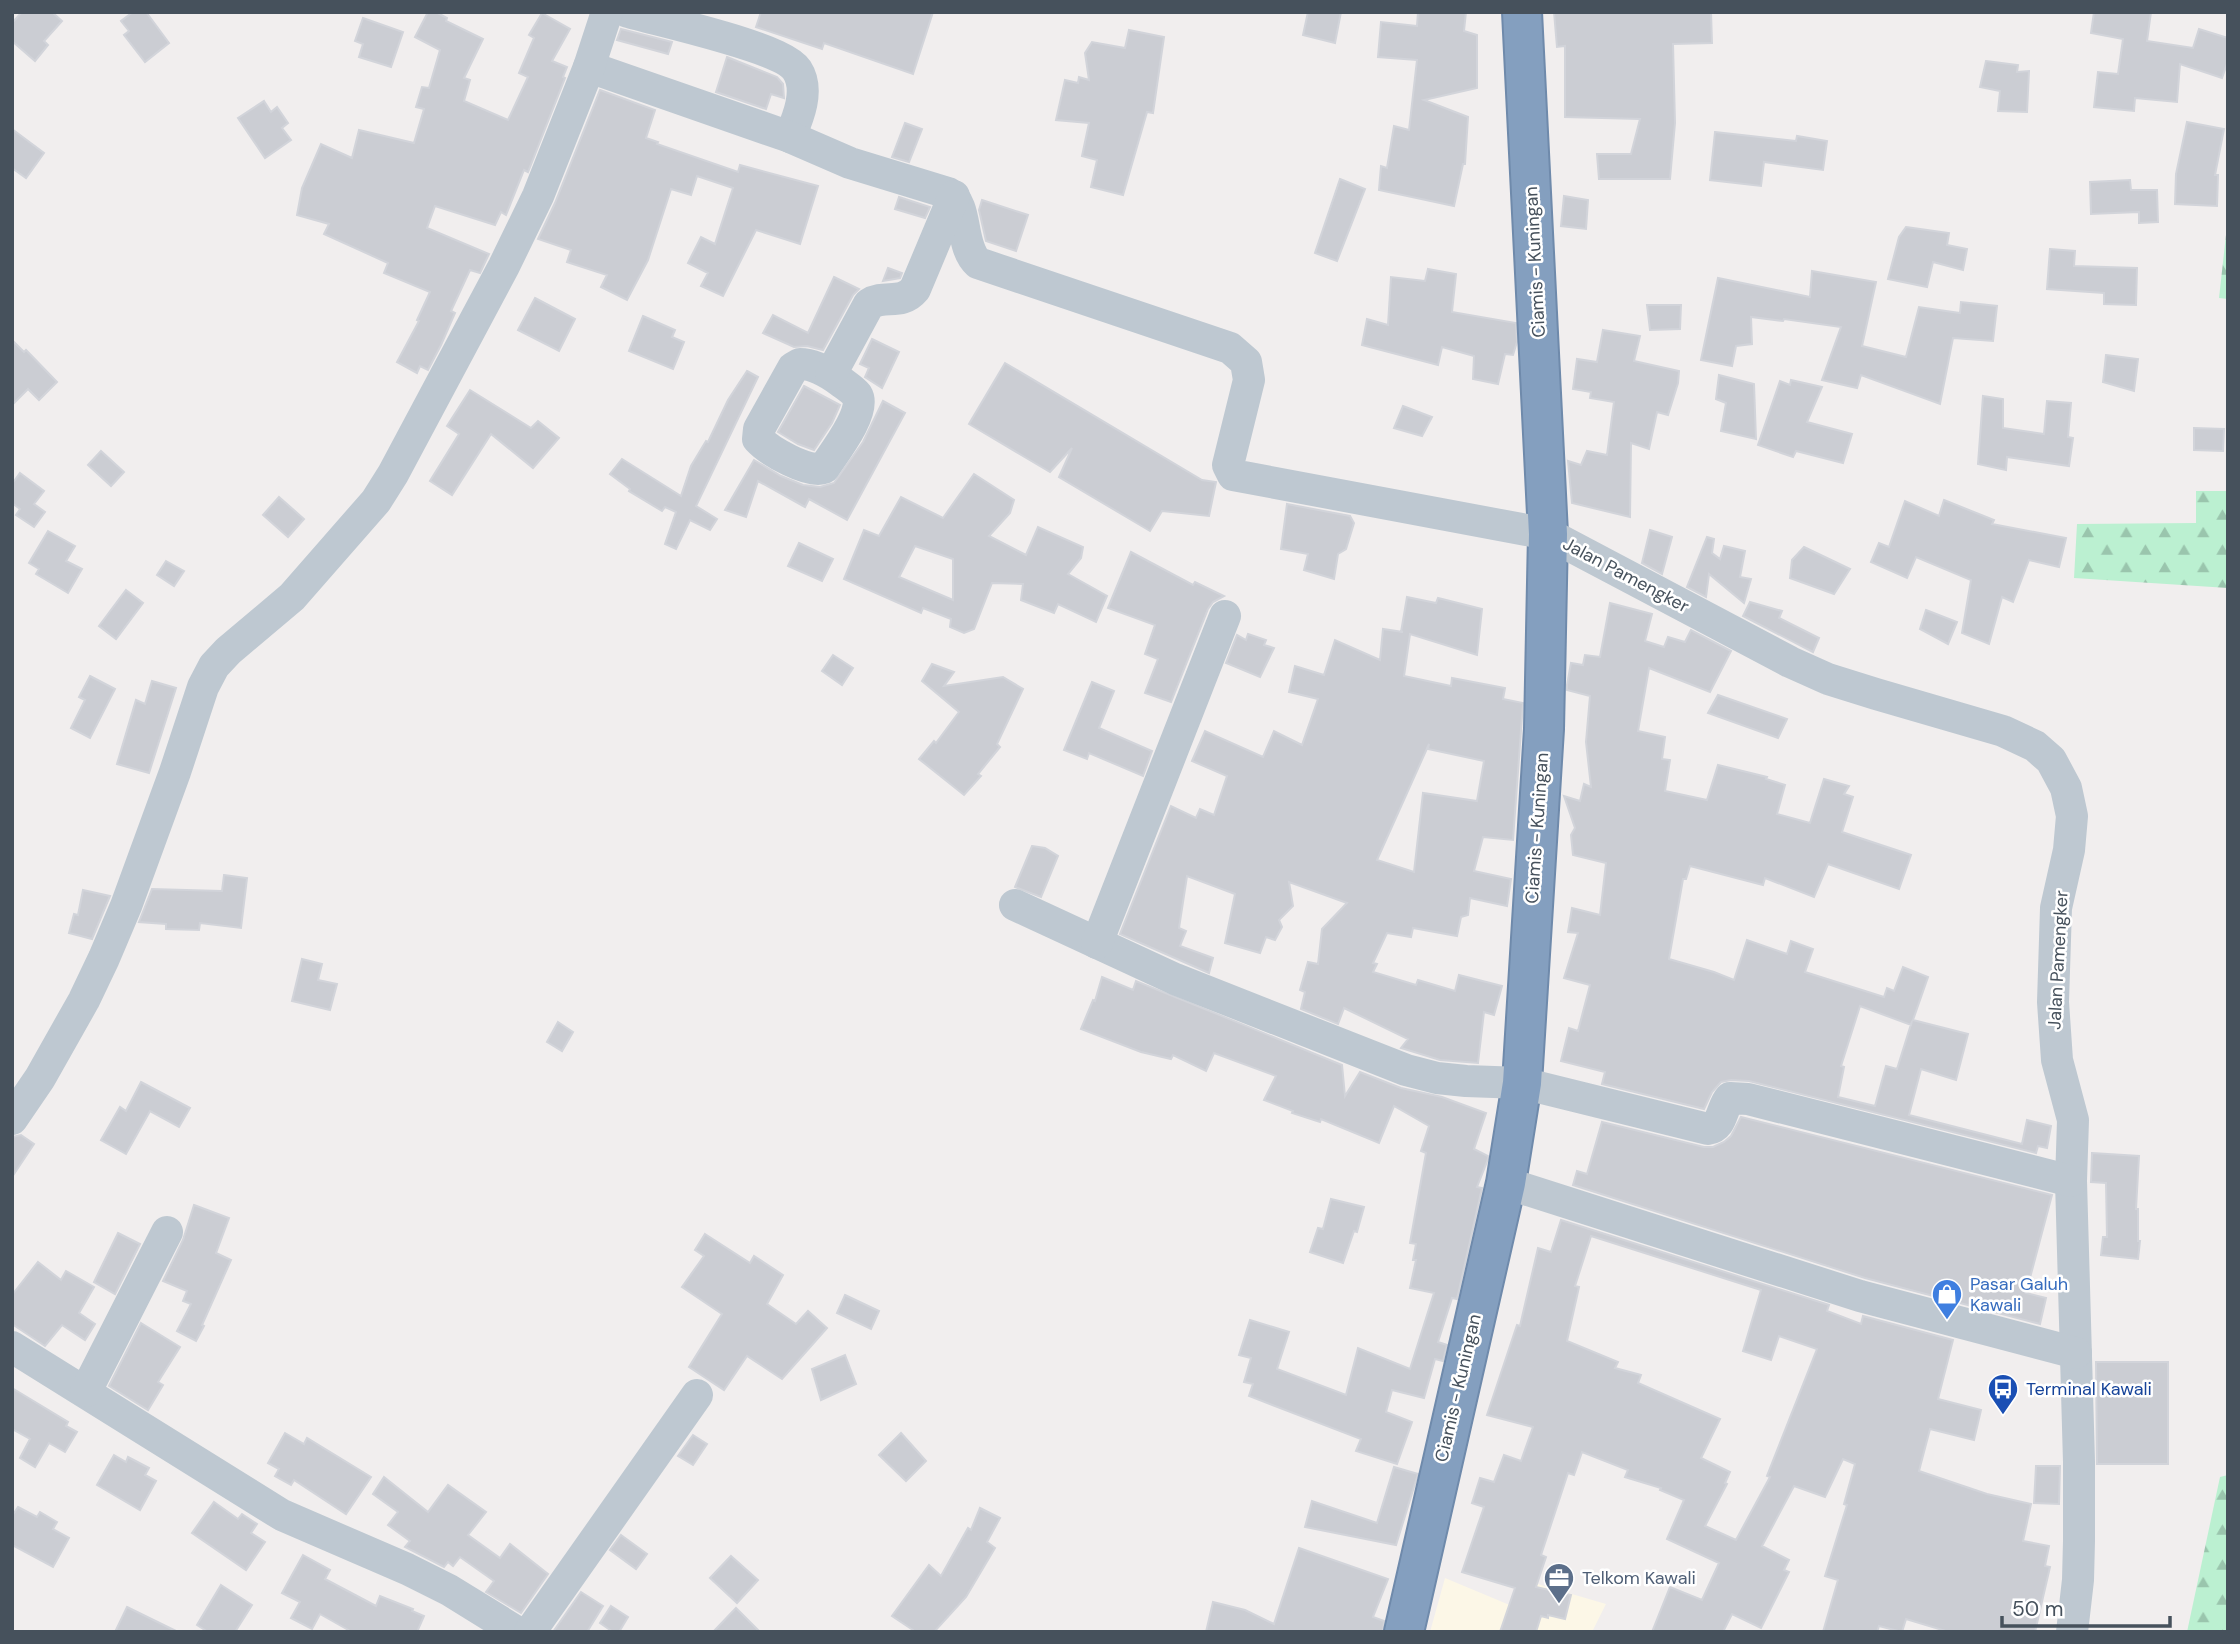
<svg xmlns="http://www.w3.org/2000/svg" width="2240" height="1644" viewBox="0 0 2240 1644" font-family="'DM Sans',sans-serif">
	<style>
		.commercial { fill: #fcf7e7 }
		.forest { fill: url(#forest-firs) }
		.building { fill: #cbcdd3; stroke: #d2d4da; stroke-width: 2; fill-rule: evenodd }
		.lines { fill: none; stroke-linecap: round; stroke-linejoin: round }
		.highway-casing { stroke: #6f8aab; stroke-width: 42 }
		.minor { stroke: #bec8d1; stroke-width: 32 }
		.highway { stroke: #849fbf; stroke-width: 38 }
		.labels { text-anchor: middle; stroke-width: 5; stroke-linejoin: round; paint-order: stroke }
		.street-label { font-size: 18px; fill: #46515c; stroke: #fff }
		.shop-label { font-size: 18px; fill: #366cbe; stroke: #fff; text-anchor: start }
		.transit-label { font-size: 18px; fill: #164399; stroke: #fff; text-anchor: start }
		.service-label { font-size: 18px; fill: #4e5e75; stroke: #fff; text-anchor: start }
	</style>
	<defs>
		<pattern id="forest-firs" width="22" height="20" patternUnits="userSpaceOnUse" patternTransform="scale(1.75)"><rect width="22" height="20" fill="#bbf0d1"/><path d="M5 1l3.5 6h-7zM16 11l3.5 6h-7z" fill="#9ac5ad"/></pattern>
	</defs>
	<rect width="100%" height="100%" fill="#f1eeee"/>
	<polygon class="commercial" points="1445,1578 1512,1606 1521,1579 1606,1604 1592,1632 1430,1632"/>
	<g class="forest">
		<polygon points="2228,217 2228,299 2219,298"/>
		<polygon points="2196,491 2228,491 2228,588 2074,578 2077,524 2196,523"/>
		<polygon points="2228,1475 2228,1632 2187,1632 2220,1477"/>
	</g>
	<g class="building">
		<polygon points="22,12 52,12 62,21 44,41 48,45 35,61 12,41 12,23"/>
		<polygon points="133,12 146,12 169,43 145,62 124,35 129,31 121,21"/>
		<polygon points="428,12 436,12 447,18 446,21 483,39 464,78 470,80 464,101 508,120 528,77 519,73 534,38 529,35 542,13 570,29 552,61 567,67 563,77 565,78 528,172 524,170 506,215 501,212 495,225 435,206 427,228 489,254 480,273 470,270 451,311 455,313 441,345 428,370 420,366 417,373 397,362 419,321 417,320 430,292 384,273 388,263 324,234 329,224 297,215 302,188 321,144 352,158 359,130 414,143 424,109 416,107 422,87 429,88 440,50 415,37"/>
		<polygon points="761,12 933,12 913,74 824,43 822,49 756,27"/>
		<polygon points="1308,12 1341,12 1335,43 1303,35"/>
		<polygon points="1418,12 1466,12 1464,31 1477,35 1477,88 1424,100 1468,117 1465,164 1463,164 1454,206 1379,190 1381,166 1387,168 1394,126 1409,130 1417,60 1378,57 1381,22 1417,26"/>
		<polygon points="1554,12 1711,12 1712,43 1673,44 1675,123 1670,179 1599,179 1597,154 1631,154 1640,119 1565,117 1565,46 1557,47"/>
		<polygon points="2094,12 2151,12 2147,41 2193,48 2199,29 2228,38 2228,61 2222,78 2180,64 2177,102 2135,98 2134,111 2094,107 2098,72 2118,74 2123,39 2091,33"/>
		<polygon points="363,18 403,32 391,67 359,57 363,44 355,41"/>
		<polygon points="621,29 672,42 668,54 617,40"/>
		<polygon points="1129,30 1164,37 1153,113 1147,112 1123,195 1091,187 1097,160 1082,156 1089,123 1056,120 1065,80 1078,83 1079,77 1089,80 1085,53 1092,42 1125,48"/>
		<polygon points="727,57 777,77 783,84 784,98 771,94 766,109 716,92"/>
		<polygon points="1986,61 2018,65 2017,72 2029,71 2027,112 1998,111 2000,91 1980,87"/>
		<polygon points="600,90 655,110 646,138 658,142 657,144 738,172 740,165 818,186 800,244 756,230 723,296 701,286 708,273 688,263 701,237 715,244 733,188 697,176 691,195 671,189 648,260 627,300 601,287 607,275 567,262 571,250 538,239 555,203"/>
		<polygon points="264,101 271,112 277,107 288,123 282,128 291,140 265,158 238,118"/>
		<polygon points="2187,122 2224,129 2215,175 2218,175 2217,206 2175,204 2176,174"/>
		<polygon points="905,123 922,129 909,162 892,157"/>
		<polygon points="12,129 44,153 26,178 12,168"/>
		<polygon points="1715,132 1796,141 1797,136 1827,141 1823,170 1764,162 1761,186 1710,180"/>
		<polygon points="1340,179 1365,189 1337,261 1315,253"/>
		<polygon points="2130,180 2131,190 2157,190 2158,222 2139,223 2139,212 2091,214 2090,182"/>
		<polygon points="1564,196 1588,200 1586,229 1561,226"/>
		<polygon points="899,197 930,207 925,218 895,209"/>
		<polygon points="982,200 1028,215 1016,251 986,241 979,210"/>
		<polygon points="1906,227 1949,233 1947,245 1967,249 1963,270 1933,262 1927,287 1888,279 1899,237"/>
		<polygon points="2050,249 2075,251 2074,266 2137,268 2136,305 2104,304 2104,293 2047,289"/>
		<polygon points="888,268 902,273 900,278 883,281"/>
		<polygon points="1428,269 1456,274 1452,312 1516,323 1517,342 1513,355 1505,354 1498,384 1473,379 1474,356 1442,347 1438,365 1362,345 1367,319 1388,325 1391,277 1425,281"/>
		<polygon points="1812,271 1876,282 1862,346 1906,357 1919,307 1960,313 1961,302 1997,306 1993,341 1953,338 1940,404 1861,375 1857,388 1822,380 1841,327 1784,319 1783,321 1751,317 1752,344 1736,346 1732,366 1701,360 1718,278 1810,297"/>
		<polygon points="834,277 859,289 853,295 823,350 807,346 794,347 763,333 773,315 808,333"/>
		<polygon points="535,298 575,319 559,351 518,330"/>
		<polygon points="1647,305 1681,305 1680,329 1650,330"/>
		<polygon points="643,316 675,330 672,337 684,342 673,369 629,351"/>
		<polygon points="1603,330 1640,336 1634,361 1679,371 1678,383 1668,415 1657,412 1649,449 1631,443 1630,517 1572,503 1568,461 1581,465 1587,451 1607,455 1614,402 1590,398 1591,392 1573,389 1577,359 1597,362"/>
		<polygon points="872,339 899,352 882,388 865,377 869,368 860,364"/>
		<polygon points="12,340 24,352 26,350 57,382 39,400 28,389 12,405"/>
		<polygon points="2106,355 2138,359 2134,391 2103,382"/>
		<polygon points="1005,363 1202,480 1216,482 1209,516 1162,511 1150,531 1059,477 1072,448 1050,472 969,424"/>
		<polygon points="747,371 758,377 696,506 717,519 710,530 690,520 676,549 665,544 676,512 665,507 662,511 629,491 630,489 610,474 622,459 681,496 691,466 706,441 708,442 728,400"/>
		<polygon points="1719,375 1754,384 1756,439 1721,431 1726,403 1716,399"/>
		<polygon points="1791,380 1822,387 1807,422 1852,434 1843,463 1796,451 1793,457 1758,445 1780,381 1790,385"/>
		<polygon points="804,386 840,405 832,423 814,450 798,444 778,432"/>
		<polygon points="470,390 531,428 538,421 559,438 533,468 491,434 452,495 430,481 459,434 447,426"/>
		<polygon points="1983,396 2003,399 2003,428 2044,434 2047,401 2071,403 2068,437 2073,438 2069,466 2007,457 2006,470 1978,464"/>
		<polygon points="883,401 905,413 847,520 809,499 805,507 758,481 746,517 725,510 754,460 781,476 803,485 820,487 834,483 863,442"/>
		<polygon points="1403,406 1432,417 1422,436 1394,428"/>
		<polygon points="2194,428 2224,429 2223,451 2194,450"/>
		<polygon points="101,451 124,472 111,486 88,465"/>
		<polygon points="20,473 44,491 34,504 45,512 34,527 16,515 20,509 12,503 12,484"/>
		<path d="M974,474L1014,500L1010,513L989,536L1026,555L1038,527L1083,547L1081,558L1068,574L1107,596L1096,622L1058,604L1054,613L1021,600L1023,584L992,583L974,629L964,633L950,627L951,619L923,608L921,613L844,579L864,530L879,536L901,497L943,518ZM915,546L953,559V600L899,577Z"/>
		<polygon points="279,497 304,519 288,537 263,515"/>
		<polygon points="1944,500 1994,520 1992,524 2066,538 2059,567 2029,560 2013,602 2002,597 1989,644 1962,633 1971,580 1916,557 1907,578 1871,562 1879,543 1889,547 1905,501 1939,516"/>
		<polygon points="1287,504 1350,516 1354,523 1346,549 1338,554 1334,579 1304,570 1308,554 1281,549"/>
		<polygon points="1650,530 1672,537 1662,574 1642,563"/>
		<polygon points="48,531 75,546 66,561 82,569 68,593 36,574 39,569 29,563"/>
		<polygon points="1707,537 1714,539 1712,553 1720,559 1724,546 1745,551 1740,577 1751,579 1744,603 1709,574 1706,597 1687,587"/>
		<polygon points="799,543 833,559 822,581 788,566"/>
		<polygon points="1804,547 1850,569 1834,594 1790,578 1792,560"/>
		<polygon points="1131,552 1193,585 1195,582 1224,596 1213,602 1208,609 1171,702 1145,693 1158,659 1145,654 1155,625 1108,608"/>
		<polygon points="166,561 184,571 174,586 157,575"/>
		<polygon points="126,590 143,603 116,639 99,626"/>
		<path d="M1407,597L1436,603L1438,598L1482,609L1477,655L1410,634L1404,676L1451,686L1452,678L1505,688L1503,699L1523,703L1513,840L1483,837L1474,871L1511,879L1507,906L1470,898L1468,915L1461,917L1457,936L1413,928L1411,937L1387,933L1373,963L1377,964L1373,972L1416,985L1418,980L1455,991L1459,975L1502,986L1494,1015L1484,1012L1478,1063L1440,1060L1401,1048L1408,1039L1344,1008L1338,1024L1301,1009L1305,992L1300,990L1308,962L1318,964L1322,929L1347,903L1289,882L1293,906L1279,920L1282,927L1275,940L1266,937L1260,953L1225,943L1235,894L1187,876L1179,928L1186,931L1180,946L1213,958L1209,973L1120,934L1171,806L1196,818L1200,809L1214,815L1227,776L1192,761L1205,731L1263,757L1274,731L1302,745L1318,699L1289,692L1295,666L1324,675L1335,640L1380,660L1383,629L1403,632H1401ZM1429,744L1428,749L1484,761L1477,801L1423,793L1414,872L1377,860Z"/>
		<polygon points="1750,602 1782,611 1779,618 1819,638 1813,652 1743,616"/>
		<path d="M1610,603L1652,614L1645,641L1664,647L1668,637L1685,642L1691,630L1731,651L1710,692L1649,668L1638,731L1665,737L1662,759L1670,760L1665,791L1707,800L1718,765L1767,777L1766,779L1785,785L1777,814L1810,823L1824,779L1849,786L1844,794L1853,797L1842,832L1911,855L1899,889L1828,864L1814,897L1765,878L1763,885L1690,866L1686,879H1683L1669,959L1714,972L1734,980L1747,940L1787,954L1791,941L1813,949L1805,972L1884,997L1887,988L1894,991L1903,967L1928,977L1913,1020L1968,1034L1956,1080L1921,1069L1909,1115L2022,1144L2027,1120L2051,1126L2047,1148L2038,1146L2036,1153L1749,1081L1731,1080L1721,1082L1712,1092L1704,1109L1602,1084L1605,1072L1561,1061L1569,1028L1578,1031L1590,985L1564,978L1578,933L1568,932L1572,908L1600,915L1606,863L1573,855L1571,835L1575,828L1564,796L1580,801L1584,784L1591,787L1586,742L1590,696L1567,690V685L1571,663L1583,665L1585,655L1600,657ZM1860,1006L1911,1025L1912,1021L1897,1069L1886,1066L1875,1106L1838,1097L1844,1067L1841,1066Z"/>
		<polygon points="1926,610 1957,622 1948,644 1920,629"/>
		<polygon points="1248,634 1266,640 1264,645 1274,648 1260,677 1226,663 1237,635 1246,640"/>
		<polygon points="833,655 853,668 842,685 822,671"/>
		<polygon points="932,664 954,672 944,686 1003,677 1023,689 997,744 1000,747 978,774 981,776 964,795 919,759 934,741 936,743 959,712 922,681"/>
		<polygon points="90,676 115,689 90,738 71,728 85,700 79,697"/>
		<polygon points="152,681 176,688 149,773 117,764 136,700 145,704"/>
		<polygon points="1092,682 1114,691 1099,728 1152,751 1143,776 1089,753 1087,759 1064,750"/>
		<polygon points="1718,695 1787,719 1778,738 1708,713"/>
		<polygon points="1032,846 1045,848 1058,856 1041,897 1015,887"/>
		<polygon points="224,875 247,878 241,928 200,923 199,930 166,929 166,924 139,922 152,889 222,891"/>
		<polygon points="83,890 110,896 92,939 69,933 74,914 78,915"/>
		<polygon points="302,959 322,964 318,980 337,984 330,1010 292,1001"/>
		<polygon points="1102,977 1133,990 1136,981 1342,1065 1345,1096 1360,1072 1401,1088 1442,1097 1486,1113 1474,1149 1488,1156 1488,1159 1477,1187 1482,1188 1457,1299 1452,1298 1438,1342 1447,1345 1443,1361 1435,1359 1424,1398 1392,1390 1386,1412 1412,1422 1397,1464 1356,1451 1361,1439 1249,1396 1253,1384 1244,1382 1251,1358 1239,1355 1250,1320 1289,1332 1277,1369 1346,1395 1358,1348 1410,1369 1434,1293 1410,1288 1416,1260 1413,1260 1416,1244 1410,1243 1426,1153 1421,1151 1429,1126 1394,1106 1379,1143 1321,1119 1320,1122 1292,1113 1293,1111 1264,1100 1276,1076 1214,1053 1206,1071 1173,1055 1171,1059 1141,1052 1081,1029 1093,1000 1095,1001"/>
		<polygon points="558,1022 573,1032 562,1051 547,1042"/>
		<polygon points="141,1082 190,1108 179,1127 150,1111 126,1154 101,1140 120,1107 126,1111"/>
		<polygon points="1741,1117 2052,1195 2026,1293 2046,1298 2040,1324 1865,1278 1573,1185 1577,1171 1587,1174 1602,1122 1704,1147 1713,1147 1724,1142 1731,1136"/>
		<polygon points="21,1135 34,1144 12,1177 12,1137"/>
		<polygon points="2092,1153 2139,1156 2136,1209 2138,1209 2138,1241 2140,1241 2138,1259 2101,1255 2103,1237 2107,1237 2106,1183 2091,1182"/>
		<polygon points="1331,1199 1364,1207 1357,1232 1354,1231 1343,1263 1310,1252 1318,1228 1323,1229"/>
		<polygon points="194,1205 229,1218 216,1253 231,1260 202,1325 204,1326 196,1341 177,1331 191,1304 183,1301 187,1291 163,1281 183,1240"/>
		<path d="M1561,1220L1829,1305L1827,1311L1861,1324L1863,1316L1953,1340L1938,1399L1981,1410L1974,1440L1930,1429L1919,1471L1987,1494L2031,1504L2023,1541L2049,1546L2045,1566L2050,1567L2035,1632H1949L1906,1619L1902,1632L1879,1626L1877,1632H1823L1838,1580L1825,1576L1847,1505L1844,1504L1855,1464L1843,1459L1825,1497L1794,1486L1762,1546L1789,1560L1784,1570L1789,1572L1761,1628L1732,1614L1723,1632H1652L1670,1587L1702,1600L1719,1563L1667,1539L1684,1500L1660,1490L1661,1488L1625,1477L1628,1470L1582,1452L1574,1475L1568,1473L1541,1555L1546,1557L1536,1587L1571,1595L1565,1619L1548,1615V1618L1541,1616L1536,1632H1500L1515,1588L1462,1572L1484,1507L1472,1503L1480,1478L1494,1482L1504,1455L1521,1461L1533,1427L1487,1415L1517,1325L1520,1326L1538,1248L1551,1252ZM1591,1236L1761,1290L1743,1351L1771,1360L1779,1336L1817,1349L1767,1476L1770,1477L1736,1540L1705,1526L1727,1484L1725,1483L1730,1472L1701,1458L1720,1419L1638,1383L1641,1375L1615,1368L1618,1362L1567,1341L1579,1287L1575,1286Z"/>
		<polygon points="118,1233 140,1244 115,1294 94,1282"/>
		<polygon points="705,1234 750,1263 754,1256 783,1275 767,1304 796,1324 808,1311 827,1328 782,1379 747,1356 724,1390 689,1367 722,1314 682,1287 704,1256 695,1250"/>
		<polygon points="38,1262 61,1280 66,1271 94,1287 79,1313 95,1324 85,1340 62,1325 45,1346 12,1324 12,1295"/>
		<polygon points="845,1295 879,1311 871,1329 837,1313"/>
		<polygon points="141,1323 180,1347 158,1382 163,1385 148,1410 109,1386"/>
		<polygon points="845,1355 856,1384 821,1400 812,1369"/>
		<polygon points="2096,1362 2168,1362 2168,1464 2097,1464"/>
		<polygon points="12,1388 68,1422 66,1426 77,1432 65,1452 49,1443 35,1467 20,1458 30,1439 12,1429"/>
		<polygon points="285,1433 304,1444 307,1438 371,1477 346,1514 294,1480 291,1485 275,1476 279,1469 268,1463"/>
		<polygon points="901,1433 926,1461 906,1481 879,1455"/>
		<polygon points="693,1435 707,1444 693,1465 678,1456"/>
		<polygon points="114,1455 126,1462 128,1457 149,1468 145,1475 156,1481 140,1510 97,1485"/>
		<polygon points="2036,1466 2060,1466 2059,1504 2034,1503"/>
		<polygon points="1394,1467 1418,1474 1396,1545 1305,1527 1312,1501 1377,1523"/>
		<polygon points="384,1477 428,1512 448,1485 486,1512 468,1535 500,1558 510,1544 548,1574 521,1613 486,1592 494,1581 460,1557 453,1566 448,1562 444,1567 405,1547 410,1541 388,1525 398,1512 373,1494"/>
		<polygon points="214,1502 238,1519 242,1514 257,1524 251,1533 265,1542 246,1570 192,1533"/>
		<polygon points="18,1507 37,1517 40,1512 57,1522 53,1529 69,1538 53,1567 12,1545 12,1516"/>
		<polygon points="980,1508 1000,1518 987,1542 995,1548 966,1597 934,1632 916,1632 892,1616 929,1565 941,1576 968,1528 971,1530"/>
		<polygon points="621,1535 647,1554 636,1569 610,1550"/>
		<polygon points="1299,1548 1388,1579 1373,1617 1384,1621 1383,1632 1206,1632 1213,1602 1245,1610 1274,1624"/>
		<polygon points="303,1555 330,1570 325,1579 376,1606 380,1596 413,1609 412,1611 424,1616 417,1632 352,1632 320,1614 312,1629 291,1618 300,1602 282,1593"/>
		<polygon points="731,1556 758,1580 737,1603 710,1578"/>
		<polygon points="221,1585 252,1605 235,1632 208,1632 197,1625"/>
		<polygon points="581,1592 603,1606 587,1632 553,1632"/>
		<polygon points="611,1606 628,1617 619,1632 613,1632 600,1623"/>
		<polygon points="127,1607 178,1632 115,1632"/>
		<polygon points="736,1608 760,1632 713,1632"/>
	</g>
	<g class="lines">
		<g class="highway-casing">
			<polyline id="highway" points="1404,1632 1506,1183 1522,1083 1544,729 1548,534 1522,12"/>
		</g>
		<g class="minor">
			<path d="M628,12C659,21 782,47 797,70C810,90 798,118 790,137"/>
			<path d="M589,67L790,137L850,163L948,193C969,205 959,246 978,263L1230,348L1246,362L1249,380L1228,465L1233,475L1548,534L1790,662L1828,679L1876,694L2003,731L2035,746L2051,760L2066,788L2072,816L2069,850L2056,908L2053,1002L2057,1060L2073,1120L2071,1181L2079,1462V1541L2078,1580L2072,1632"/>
			<path d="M800,364C814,364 829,373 840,381C845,385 853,390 857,395C867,411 833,454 824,468C809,474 769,451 758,439L759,429L793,368Z"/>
			<path d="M831,374L869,304C885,294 901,306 915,289L954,196"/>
			<path d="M1015,905L1175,979L1406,1070L1437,1078L1466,1081L1522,1083L1708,1129C1723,1127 1721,1108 1730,1098L1748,1099L2071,1181"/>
			<polyline points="1097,943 1225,616"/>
			<polyline points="12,1119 40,1078 84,1000 104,958 126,906 175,772 203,687 214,666 228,651 292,597 376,501 393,474 504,266 538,196 589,67 607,12"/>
			<polyline points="1506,1183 1860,1296 2076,1353"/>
			<polyline points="12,1347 282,1515 407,1569 449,1590 517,1632"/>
			<polyline points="86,1391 167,1232"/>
			<polyline points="530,1632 697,1395"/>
		</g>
		<use href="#highway" class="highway"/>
	</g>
	<defs>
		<g id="shop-pin" transform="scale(1.575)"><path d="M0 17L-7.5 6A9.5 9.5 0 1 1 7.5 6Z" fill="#3f7fe0" stroke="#fff"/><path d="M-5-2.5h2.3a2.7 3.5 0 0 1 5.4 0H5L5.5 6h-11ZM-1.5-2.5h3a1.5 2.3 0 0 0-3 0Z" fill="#fff"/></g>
		<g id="bus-pin" transform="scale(1.575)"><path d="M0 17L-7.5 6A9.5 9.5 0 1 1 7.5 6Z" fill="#1a4fb4" stroke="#fff"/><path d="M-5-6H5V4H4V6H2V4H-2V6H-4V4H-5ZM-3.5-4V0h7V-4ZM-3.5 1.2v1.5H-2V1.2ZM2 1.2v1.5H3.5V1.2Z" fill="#fff"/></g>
		<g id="office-pin" transform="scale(1.575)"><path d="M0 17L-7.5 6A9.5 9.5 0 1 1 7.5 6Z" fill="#5c6f8a" stroke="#fff"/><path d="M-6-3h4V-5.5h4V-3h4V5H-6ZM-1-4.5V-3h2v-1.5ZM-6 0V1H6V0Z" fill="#fff"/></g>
	</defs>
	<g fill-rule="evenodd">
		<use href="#shop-pin" x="1947" y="1294"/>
		<use href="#bus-pin" x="2003" y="1389"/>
		<use href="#office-pin" x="1559" y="1578"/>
	</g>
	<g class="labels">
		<g class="street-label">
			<text transform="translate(1535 262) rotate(-93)" y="6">Ciamis - Kuningan</text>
			<text transform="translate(1626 575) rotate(28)" y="6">Jalan Pamengker</text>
			<text transform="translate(1537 828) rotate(-86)" y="6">Ciamis - Kuningan</text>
			<text transform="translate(2058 960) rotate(-87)" y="6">Jalan Pamengker</text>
			<text transform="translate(1458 1388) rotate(-77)" y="6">Ciamis - Kuningan</text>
		</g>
		<g class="shop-label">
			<text x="1970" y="1290">Pasar Galuh<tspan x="1970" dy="21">Kawali</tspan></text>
		</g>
		<g class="transit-label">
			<text x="2026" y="1395">Terminal Kawali</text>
		</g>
		<g class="service-label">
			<text x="1582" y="1584">Telkom Kawali</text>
		</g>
	</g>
	<rect width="2240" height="1644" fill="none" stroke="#46515c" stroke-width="28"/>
	<path d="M2002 1616v10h168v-10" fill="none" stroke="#46515c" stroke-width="3.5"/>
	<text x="2012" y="1616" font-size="21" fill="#46515c" stroke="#ffffff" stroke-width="5" paint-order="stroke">50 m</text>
</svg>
